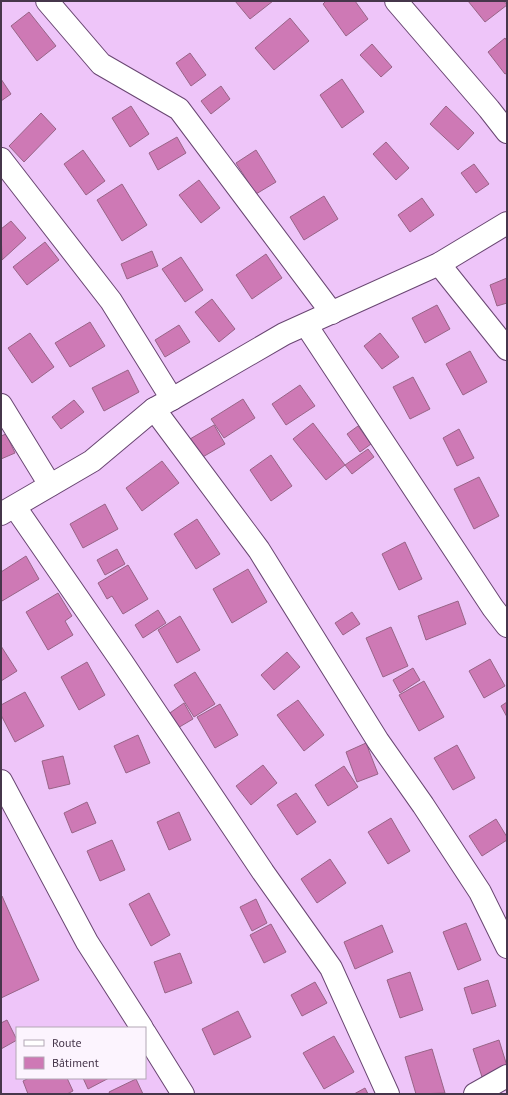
<svg xmlns="http://www.w3.org/2000/svg" width="508" height="1095" viewBox="0 0 508 1095" font-family="'PT Sans',sans-serif">
	<style>
		.building { fill: #ce79b5; stroke: #986487 }
		.lines { fill: none; stroke-linecap: round; stroke-linejoin: round }
		.minor-casing { stroke: #694672; stroke-width: 24 }
		.minor { stroke: #fff; stroke-width: 22 }
	</style>
	<rect width="100%" height="100%" fill="#eec5f9"/>
	<g class="building">
		<polygon points="235,1 273,1 250,19"/>
		<polygon points="326,1 355,1 368,19 346,36 323,4"/>
		<polygon points="468,1 504,1 507,5 485,22"/>
		<polygon points="29,12 56,46 37,61 11,26"/>
		<polygon points="290,18 309,41 274,70 255,48"/>
		<polygon points="505,38 507,41 507,73 505,74 488,52"/>
		<polygon points="372,44 392,67 381,77 360,55"/>
		<polygon points="190,53 206,75 191,86 176,63"/>
		<polygon points="1,79 11,94 1,101"/>
		<polygon points="342,79 364,112 342,128 320,95"/>
		<polygon points="221,86 230,99 211,114 201,101"/>
		<polygon points="131,106 149,134 130,147 112,118"/>
		<polygon points="446,106 474,133 458,150 430,124"/>
		<polygon points="41,113 56,129 24,162 9,146"/>
		<polygon points="177,137 186,153 158,170 149,153"/>
		<polygon points="386,142 409,168 396,180 373,154"/>
		<polygon points="83,150 105,181 86,195 64,164"/>
		<polygon points="256,150 276,182 256,194 236,163"/>
		<polygon points="474,164 489,184 476,193 461,173"/>
		<polygon points="199,180 220,208 201,223 179,195"/>
		<polygon points="122,184 147,225 122,241 97,200"/>
		<polygon points="324,196 338,219 304,240 290,217"/>
		<polygon points="422,198 434,215 410,232 398,215"/>
		<polygon points="11,221 26,238 2,260 1,229"/>
		<polygon points="45,242 59,260 27,285 13,267"/>
		<polygon points="152,251 158,266 127,279 121,264"/>
		<polygon points="266,254 282,278 252,299 236,275"/>
		<polygon points="181,257 203,290 185,302 162,269"/>
		<polygon points="507,278 507,303 497,306 490,285"/>
		<polygon points="212,299 235,329 219,342 195,312"/>
		<polygon points="437,305 450,329 425,343 412,318"/>
		<polygon points="90,322 105,346 70,367 55,343"/>
		<polygon points="179,325 190,342 165,357 155,340"/>
		<polygon points="30,333 54,367 32,383 8,348"/>
		<polygon points="380,333 399,357 382,369 364,346"/>
		<polygon points="470,351 487,382 463,395 446,364"/>
		<polygon points="128,370 139,392 104,411 92,388"/>
		<polygon points="413,377 430,409 410,419 393,387"/>
		<polygon points="300,385 315,406 286,425 272,404"/>
		<polygon points="243,399 255,418 224,438 211,419"/>
		<polygon points="74,400 84,412 61,429 52,417"/>
		<polygon points="313,423 345,465 326,480 293,439"/>
		<polygon points="214,425 225,444 201,458 190,439"/>
		<polygon points="358,426 371,444 360,452 347,434"/>
		<polygon points="459,429 474,458 457,466 443,438"/>
		<polygon points="6,434 15,453 1,459 1,436"/>
		<polygon points="368,449 374,457 352,474 345,465"/>
		<polygon points="271,455 292,486 271,501 250,470"/>
		<polygon points="162,461 179,483 142,511 126,488"/>
		<polygon points="479,477 499,516 474,529 454,489"/>
		<polygon points="105,504 118,529 83,548 70,524"/>
		<polygon points="197,519 220,554 196,569 174,534"/>
		<polygon points="405,542 422,579 399,590 382,554"/>
		<polygon points="117,549 125,564 105,575 97,560"/>
		<polygon points="26,556 39,579 2,601 1,599 1,572"/>
		<polygon points="128,565 148,599 123,614 112,596 107,599 98,583"/>
		<polygon points="248,569 267,602 232,623 213,589"/>
		<polygon points="58,593 72,616 65,621 73,635 48,650 26,612"/>
		<polygon points="458,601 466,624 426,640 418,616"/>
		<polygon points="158,610 166,623 143,638 135,625"/>
		<polygon points="352,612 360,624 343,635 335,623"/>
		<polygon points="180,616 200,650 177,663 158,630"/>
		<polygon points="391,627 408,666 383,677 366,638"/>
		<polygon points="1,646 17,671 1,681"/>
		<polygon points="287,652 300,667 274,690 261,675"/>
		<polygon points="490,659 505,686 484,698 469,671"/>
		<polygon points="87,662 105,695 79,710 61,677"/>
		<polygon points="413,668 420,680 400,693 393,680"/>
		<polygon points="195,672 215,704 194,717 174,685"/>
		<polygon points="424,681 444,717 419,731 399,695"/>
		<polygon points="25,692 44,726 15,742 1,715 1,705"/>
		<polygon points="298,700 324,735 304,751 277,715"/>
		<polygon points="507,702 507,717 501,706"/>
		<polygon points="184,703 193,719 176,729 167,715"/>
		<polygon points="220,704 238,735 215,748 197,717"/>
		<polygon points="138,735 150,763 126,773 114,746"/>
		<polygon points="366,743 378,774 357,782 346,752"/>
		<polygon points="457,745 475,778 453,790 434,758"/>
		<polygon points="63,756 70,784 49,789 42,761"/>
		<polygon points="263,765 277,783 251,805 236,786"/>
		<polygon points="344,766 358,787 328,806 315,785"/>
		<polygon points="296,793 316,822 297,835 277,805"/>
		<polygon points="87,802 96,823 72,833 64,813"/>
		<polygon points="179,812 191,840 169,850 157,822"/>
		<polygon points="391,818 410,851 388,864 368,832"/>
		<polygon points="496,819 507,837 507,840 482,856 469,836"/>
		<polygon points="112,840 125,870 100,881 87,851"/>
		<polygon points="330,859 346,883 317,903 301,879"/>
		<polygon points="149,893 170,935 151,946 129,904"/>
		<polygon points="2,896 39,980 1,998 1,897"/>
		<polygon points="256,899 267,923 252,931 240,907"/>
		<polygon points="466,923 481,960 458,970 443,932"/>
		<polygon points="271,924 286,952 264,963 250,935"/>
		<polygon points="382,925 393,952 355,969 344,942"/>
		<polygon points="180,953 192,983 165,993 154,962"/>
		<polygon points="410,972 423,1010 400,1018 387,980"/>
		<polygon points="488,980 496,1006 472,1014 464,988"/>
		<polygon points="315,982 327,1003 302,1016 291,995"/>
		<polygon points="238,1011 251,1037 214,1055 202,1029"/>
		<polygon points="7,1020 17,1040 1,1049 1,1023"/>
		<polygon points="334,1036 354,1072 324,1089 303,1053"/>
		<polygon points="499,1040 507,1066 483,1080 473,1049"/>
		<polygon points="432,1049 445,1093 416,1094 405,1057"/>
		<polygon points="29,1078 67,1078 73,1091 67,1094 28,1094 23,1081"/>
		<polygon points="83,1078 109,1078 88,1089"/>
		<polygon points="136,1079 143,1094 110,1094 109,1092"/>
		<polygon points="365,1088 368,1094 354,1094"/>
	</g>
	<g class="lines">
		<g class="minor-casing">
			<g id="minor">
				<polyline points="47,1 101,64 179,109 332,313"/>
				<polyline points="396,1 489,109 507,132"/>
				<polyline points="1,159 111,301 172,399"/>
				<polyline points="439,264 507,349"/>
				<polyline points="306,325 493,608 507,626"/>
				<polyline points="1,405 50,485"/>
				<polyline points="154,409 259,550 378,741 423,805 480,892 507,947"/>
				<polyline points="15,507 122,662 263,872 331,968 388,1094"/>
				<polyline points="1,514 92,461 154,409 172,399 284,334 439,264 507,223"/>
				<polyline points="1,781 87,942 142,1028"/>
				<polyline points="145,1033 183,1094"/>
				<polyline points="475,1094 507,1076"/>
			</g>
		</g>
		<use href="#minor" class="minor"/>
	</g>
	<rect width="508" height="1095" fill="none" stroke="#46364b" stroke-width="4"/>
	<rect x="16" y="1027" width="130" height="52" fill="#fcf4fe" stroke="#b3a8b6"/>
	<rect x="24" y="1040" width="20" height="6" fill="#ffffff" stroke="#b3a8b6"/>
	<text x="52" y="1047" font-size="12" fill="#46364b">Route</text>
	<rect x="24" y="1057" width="20" height="12" fill="#ce79b5" stroke="#b3a8b6"/>
	<text x="52" y="1067" font-size="12" fill="#46364b">Bâtiment</text>
</svg>
